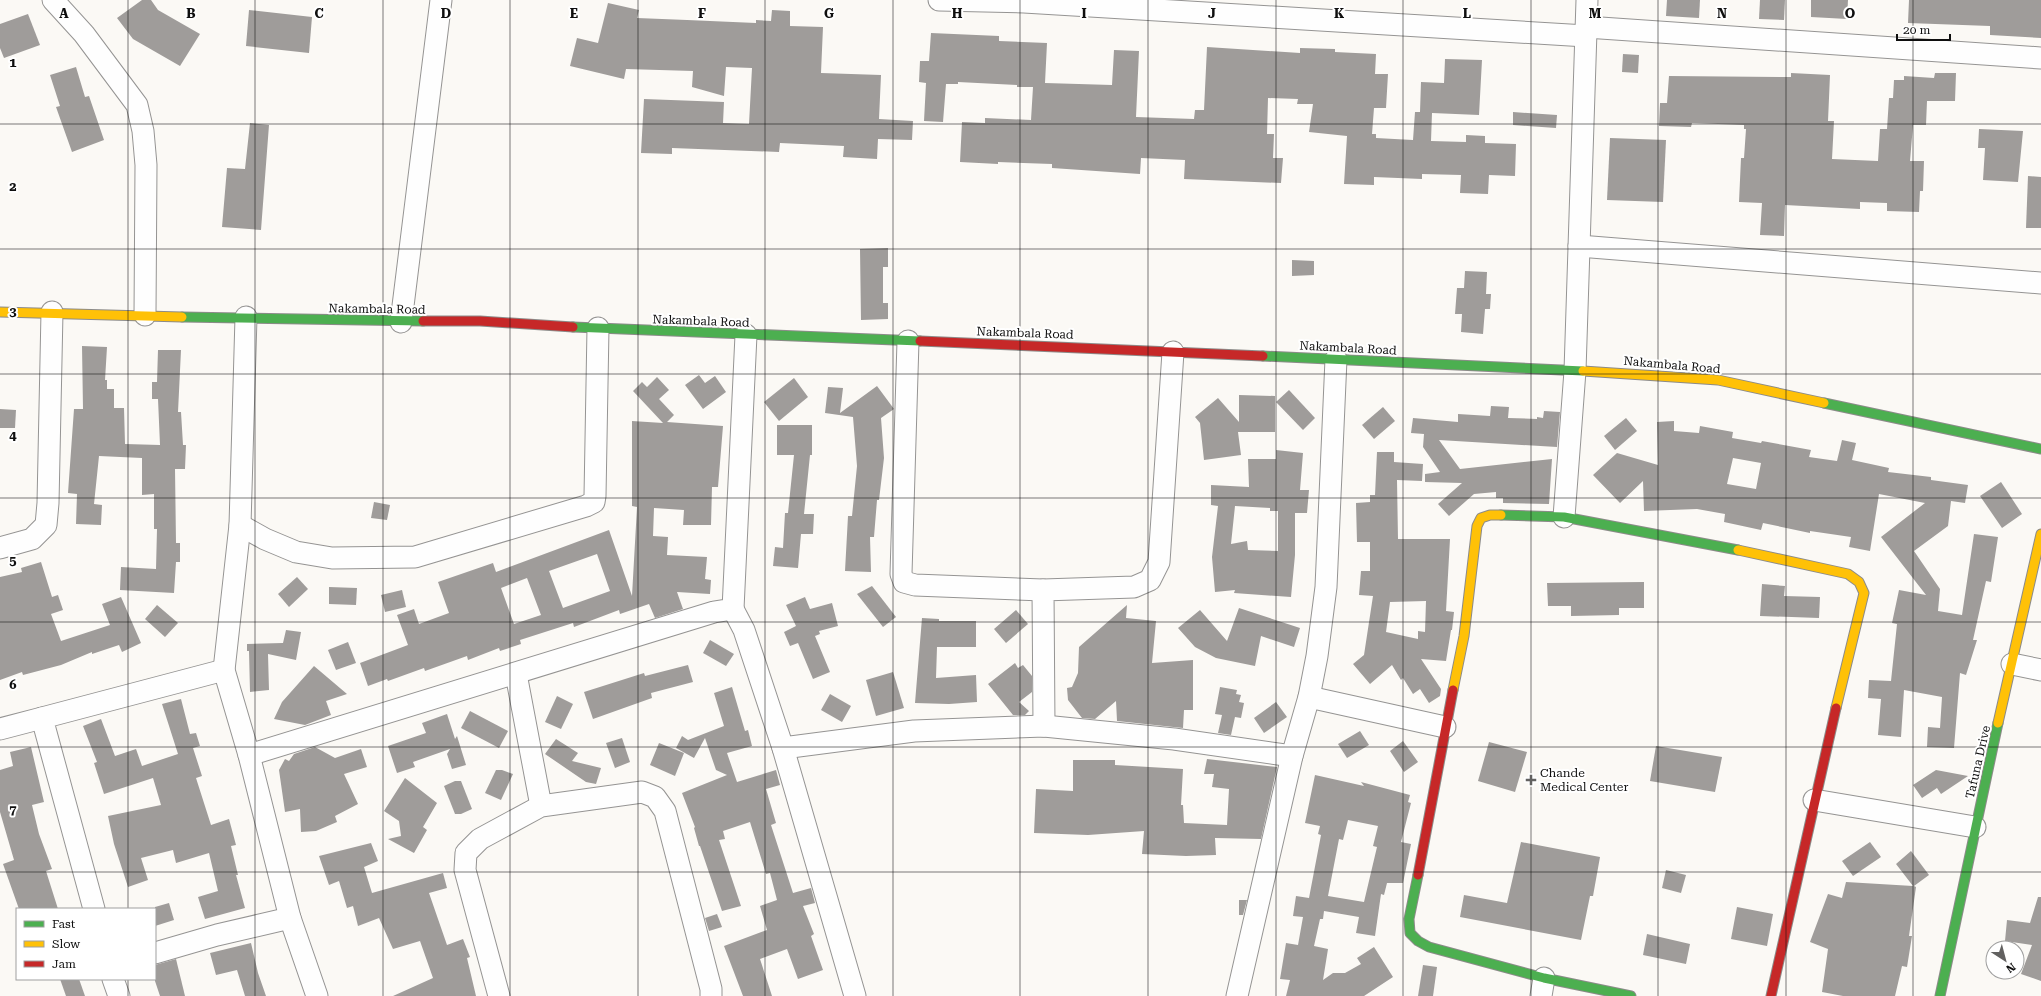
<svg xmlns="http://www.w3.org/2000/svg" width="2041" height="996" viewBox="0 0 2041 996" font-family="'Roboto Serif',serif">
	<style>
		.building { fill: #9f9c9a; fill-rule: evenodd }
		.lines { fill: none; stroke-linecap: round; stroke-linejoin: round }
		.street-casing { stroke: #959493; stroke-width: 23 }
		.fast-casing { stroke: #8c8b89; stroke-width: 11 }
		.slow-casing { stroke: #8c8b89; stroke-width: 11 }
		.jam-casing { stroke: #8c8b89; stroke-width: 11 }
		.street { stroke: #fefefe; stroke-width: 21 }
		.fast { stroke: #4caf50; stroke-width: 9 }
		.slow { stroke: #ffc107; stroke-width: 9 }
		.jam { stroke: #c62828; stroke-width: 9 }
		.grid { fill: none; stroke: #0f0f0f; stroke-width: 1; stroke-opacity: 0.55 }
		.poi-dot { fill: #626160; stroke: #fff; stroke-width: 1.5 }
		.labels { text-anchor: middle; stroke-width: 4; stroke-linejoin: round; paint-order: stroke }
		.street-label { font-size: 12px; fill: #0f0f0f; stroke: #fff }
		.poi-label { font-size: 12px; fill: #0f0f0f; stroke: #fff; text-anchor: start }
		.grid-label { font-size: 13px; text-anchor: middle; font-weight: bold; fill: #0f0f0f; stroke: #fff; stroke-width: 4; stroke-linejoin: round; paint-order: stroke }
	</style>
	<rect width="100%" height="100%" fill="#fbf9f5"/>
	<g class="building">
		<polygon points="142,0 151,0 158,10 200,34 180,66 133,39 117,18"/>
		<polygon points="1667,0 1700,0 1699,18 1666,16"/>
		<polygon points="1760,0 1785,0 1784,20 1759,19"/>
		<polygon points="1811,0 1848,0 1847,19 1811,17"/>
		<polygon points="1909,0 2041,0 2041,38 1990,35 1990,26 1908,23"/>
		<polygon points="608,3 639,10 637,18 687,20 756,23 756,20 771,21 772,10 790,11 790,26 823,27 821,73 881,75 879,119 913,121 912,140 878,139 877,159 843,157 844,146 780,143 779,152 672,148 672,154 641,153 644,99 724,102 723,123 749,124 752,68 726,67 724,96 692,87 693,71 626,69 624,79 570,66 577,38 598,43"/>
		<polygon points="249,10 312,17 309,53 246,46"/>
		<polygon points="28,14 40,45 4,58 0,48 0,24"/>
		<polygon points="931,33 999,36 999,41 1047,43 1045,83 1112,85 1114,50 1139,51 1136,117 1194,119 1195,110 1204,110 1207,47 1300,53 1300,48 1335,49 1335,52 1376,54 1375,74 1388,74 1386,108 1374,108 1372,134 1376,134 1376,138 1413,140 1415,112 1420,112 1421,82 1444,83 1445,59 1482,60 1479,115 1432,113 1431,141 1466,142 1466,135 1485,136 1485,143 1516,144 1515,176 1489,175 1488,194 1460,193 1461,175 1422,174 1422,179 1374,177 1374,185 1344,184 1347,136 1309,132 1313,104 1297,104 1298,99 1268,98 1267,134 1274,134 1273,158 1283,158 1281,183 1184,179 1185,160 1141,158 1140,174 1052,168 1052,164 998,162 998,164 960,162 962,122 985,123 985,118 1031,120 1033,87 1017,87 1017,85 958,82 958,84 946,84 943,122 924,121 926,83 919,82 920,61 929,61"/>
		<polygon points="1623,54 1639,55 1638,73 1622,72"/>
		<polygon points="76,67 85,97 89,96 104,140 72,152 56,107 60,106 50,75"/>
		<polygon points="1791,73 1830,75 1828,121 1834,121 1832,159 1878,161 1880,129 1887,129 1889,98 1893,98 1894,80 1904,80 1904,76 1934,78 1935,73 1956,73 1955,101 1927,101 1926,125 1913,125 1910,161 1924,161 1923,191 1920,191 1919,212 1887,211 1887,203 1860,202 1860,209 1785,205 1784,236 1760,235 1762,203 1739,202 1741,158 1744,158 1746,129 1744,129 1744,125 1692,123 1691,127 1659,126 1660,103 1667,103 1669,76 1791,77"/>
		<polygon points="1513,112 1557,115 1556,128 1513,125"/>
		<polygon points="250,123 269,125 261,230 222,227 227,168 245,169"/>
		<polygon points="1979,129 2023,131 2018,182 1983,180 1985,148 1978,148"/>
		<polygon points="1610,138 1666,140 1663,202 1607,200"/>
		<polygon points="2028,176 2041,177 2041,228 2026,228"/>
		<polygon points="888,248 888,267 883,267 883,303 888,303 888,319 861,320 860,249"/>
		<polygon points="1292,260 1314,261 1314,275 1292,276"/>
		<polygon points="1465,271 1487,272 1486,294 1491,294 1490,309 1485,309 1483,334 1461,332 1462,314 1455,314 1457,288 1464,288"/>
		<polygon points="82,346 107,347 105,380 107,380 107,389 114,389 114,408 124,408 125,444 160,445 158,399 152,399 152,382 157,382 158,350 181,350 178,412 181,412 183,445 186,445 185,469 175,469 176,543 180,543 180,562 176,562 174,593 120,590 121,567 156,569 157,529 154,529 154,494 142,495 142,458 99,456 94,504 102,505 101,525 76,524 77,494 68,493 74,409 83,409"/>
		<polygon points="699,375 705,383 715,376 726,392 703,409 685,385"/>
		<path d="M657,377L669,390L659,399L674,415L667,422L723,426L718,487H712L711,525H683L684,510L654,508L653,536L668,537L667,555L707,557L705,579L711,580L710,594L677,592L683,609L655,618L649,604L620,614L619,610L574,627L573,623L520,640L521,644L500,651L499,648L468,660L467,656L425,671L424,668L388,681L387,679L368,686L360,663L408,645L397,615L414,609L419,624L449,613L438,582L493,563L496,572L609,530L632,596L637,507L632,506V421L663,423L633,391L642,382L647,387ZM597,554L610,591L563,608L549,571ZM527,578L541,615L514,624L501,588Z"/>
		<polygon points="794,378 808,397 779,421 764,402"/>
		<polygon points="877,386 894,409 881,418 884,458 879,500 877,500 874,537 870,537 871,572 845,571 848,516 852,516 857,466 853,417 825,413 828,387 843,388 840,413"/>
		<polygon points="1289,390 1315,418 1303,430 1276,402"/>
		<polygon points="1239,395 1275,396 1275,432 1238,432 1241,455 1204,460 1200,423 1195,417 1218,398 1239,422"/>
		<polygon points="1491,406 1509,407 1508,418 1537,419 1537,417 1543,418 1544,411 1560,412 1557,447 1439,440 1460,469 1552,459 1549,504 1503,503 1503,498 1496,498 1496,492 1474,494 1449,516 1438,504 1462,483 1425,482 1425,474 1440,472 1423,447 1424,434 1411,433 1413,418 1458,422 1458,414 1490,416"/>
		<polygon points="1383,407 1395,421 1374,439 1362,425"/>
		<polygon points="0,409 16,410 15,428 0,428"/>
		<polygon points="1626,418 1637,431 1615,450 1604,436"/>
		<path d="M1674,421V431L1699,433L1700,426L1733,432L1732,438L1761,443L1762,441L1811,450L1809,457L1837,461L1842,440L1856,443L1852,460L1889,468L1888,472L1931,477V480L1968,485L1965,503L1951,501L1948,526L1914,551L1940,589L1938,611L1962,615L1974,534L1998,537L1991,582L1986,581L1973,640H1977L1966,675L1960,673L1954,748L1927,747L1928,727L1940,728L1942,697L1904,690L1901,737L1878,735L1881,699L1868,698L1869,680L1891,681L1897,624L1892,623L1899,590L1926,595L1881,537L1925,503L1879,494L1870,551L1849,547L1851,537L1810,531V533L1763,523L1761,530L1724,522L1725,514L1697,509L1644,511L1643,481L1620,503L1593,475L1617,453L1658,465L1657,422ZM1733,458L1761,463L1756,489L1727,484Z"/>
		<polygon points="777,425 812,425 812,455 810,455 804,514 814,514 813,534 801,534 798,568 773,566 775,547 783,548 785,513 788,513 794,455 777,455"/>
		<path d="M1276,450L1303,453L1300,490H1309L1307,513H1295V555L1291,597L1234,593L1235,590L1215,592L1212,557L1218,506L1211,505V485L1249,487L1248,459H1276ZM1235,506L1270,508V511H1278V551L1248,550L1247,541L1231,544Z"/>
		<path d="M1377,452H1394V462L1423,464L1422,481L1397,480L1398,539H1450L1446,611L1454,612L1452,630H1451L1446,661L1421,659L1441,689L1440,696L1429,703L1420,689L1413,694L1403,678L1401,680L1392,665L1370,684L1353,664L1364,655L1373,596L1359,595L1361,571H1370V542H1357L1356,503L1370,502V495H1375ZM1426,601L1425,632L1418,631V639L1386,632L1390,602Z"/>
		<polygon points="2001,482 2022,514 2002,528 1980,496"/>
		<polygon points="374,502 390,505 387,520 371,518"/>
		<polygon points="41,562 52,597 58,595 63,610 51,614 61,641 110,625 102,604 121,597 141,643 122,652 119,645 92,654 92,652 61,665 23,675 22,672 0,680 0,577 22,572 21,568"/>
		<polygon points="297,577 308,589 289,607 278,594"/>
		<polygon points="1644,582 1644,608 1619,608 1619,615 1571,616 1571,606 1548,606 1547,583"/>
		<polygon points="1762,584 1785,586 1784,596 1820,597 1819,618 1760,616"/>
		<polygon points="872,586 896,617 883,627 857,594"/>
		<polygon points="329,587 357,588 356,605 329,604"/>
		<polygon points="402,590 406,607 385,612 381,595"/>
		<polygon points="805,597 810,609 832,603 838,626 819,631 820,634 815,636 830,672 813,679 798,643 790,646 784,632 796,626 786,605"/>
		<polygon points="157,605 178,623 165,637 145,619"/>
		<polygon points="1127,605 1126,618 1156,621 1152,663 1193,660 1193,710 1184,710 1183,728 1117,721 1116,701 1095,719 1082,718 1068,700 1067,688 1072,687 1078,673 1079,647"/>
		<polygon points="1239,608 1300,628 1294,647 1261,636 1255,666 1216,658 1195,647 1178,628 1200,610 1227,641"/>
		<polygon points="1016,610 1028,624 1006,643 994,629"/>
		<polygon points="922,618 939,619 939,621 976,621 976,647 937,647 936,678 976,675 977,702 949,704 915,703"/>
		<polygon points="286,630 301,632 296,660 268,654 269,690 250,692 249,651 247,651 247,644 283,643"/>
		<polygon points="710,640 734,654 726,666 703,653"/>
		<polygon points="348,642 356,663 336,670 328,650"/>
		<polygon points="1015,663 1018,668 1023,665 1032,676 1032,692 1019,702 1029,711 1025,715 1013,715 988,684"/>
		<polygon points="688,665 693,682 651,693 652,698 593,719 584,692 644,673 645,676"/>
		<polygon points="314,666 347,694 326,701 331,715 305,725 274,719 282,702"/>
		<polygon points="893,672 904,708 876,716 866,680"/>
		<polygon points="732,687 745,731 748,730 752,746 727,753 737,782 776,770 780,785 766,789 776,823 771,825 793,893 811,888 815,903 803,906 814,934 811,936 823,970 798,979 787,949 760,959 772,996 743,996 724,946 767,930 760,906 777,900 770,873 766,874 750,822 723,831 725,839 719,840 741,906 722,911 700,846 699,846 694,828 695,827 682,793 727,775 716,770 705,738 694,758 676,748 682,736 688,740 724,726 714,693"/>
		<polygon points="1220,687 1237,690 1236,694 1241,695 1239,702 1244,703 1241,718 1235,717 1231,735 1218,733 1222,715 1215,714"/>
		<polygon points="830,694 851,706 842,722 821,710"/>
		<polygon points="557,696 573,704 561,729 545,722"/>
		<polygon points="181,699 190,734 196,733 200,746 193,748 202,776 196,778 211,825 229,819 236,845 231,846 238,875 236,875 245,908 205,919 198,897 218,891 209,853 176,863 173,850 141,858 148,880 128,887 114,844 108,816 161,805 153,778 104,794 94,763 97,762 83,726 101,719 115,756 136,749 142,766 178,754 162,704"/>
		<polygon points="1276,702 1287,717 1264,733 1254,718"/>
		<polygon points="470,711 508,731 499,748 461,728"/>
		<polygon points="447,714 455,739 457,736 466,765 452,769 447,754 450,749 413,762 415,767 397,773 388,746 426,733 422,723"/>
		<polygon points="1360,731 1369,745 1347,758 1338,744"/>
		<polygon points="622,738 630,762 615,768 606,743"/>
		<polygon points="556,739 578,753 572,761 601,768 596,784 586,782 545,754"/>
		<polygon points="1403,741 1418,762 1404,772 1390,751"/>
		<polygon points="1489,742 1527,752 1515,792 1478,781"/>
		<polygon points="659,743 684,753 675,776 650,765"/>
		<polygon points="1656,746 1722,757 1715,792 1650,781"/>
		<polygon points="31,747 44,802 32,805 39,834 52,869 46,871 58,909 19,909 3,864 14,860 0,812 0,770 13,766 10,752"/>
		<polygon points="315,747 335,758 361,749 367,767 344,774 358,804 335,816 337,822 316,831 301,832 300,809 285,812 279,770 285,759 289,761 294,754"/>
		<polygon points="1207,759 1277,767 1261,839 1215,838 1216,855 1186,856 1142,854 1144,831 1088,835 1034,833 1036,789 1073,791 1073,760 1115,760 1115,765 1183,769 1181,805 1183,805 1184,823 1227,825 1229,789 1212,787 1214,774 1204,774"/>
		<polygon points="496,770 502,770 513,774 501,800 485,793"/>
		<polygon points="1936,770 1968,776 1941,794 1937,788 1922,798 1913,785"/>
		<path d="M1315,775L1364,786L1361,782L1410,795L1408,802L1411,803L1401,842L1411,844L1403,883H1387L1384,895L1381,894L1375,936L1356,933L1359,917L1324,911L1323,919H1320L1314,946L1328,949L1323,980L1333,973H1345L1361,964L1357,958L1374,947L1393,977L1364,996H1286L1290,980L1280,979L1286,943L1298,945L1303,917L1293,916L1296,896L1309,898L1321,835L1318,834L1320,826L1305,823ZM1348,820L1378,826L1373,846L1377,847L1364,902L1328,896L1339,839L1343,840Z"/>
		<polygon points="405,778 437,803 423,827 427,830 414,853 388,839 401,836 399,821 384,811"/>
		<polygon points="455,781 461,781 472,809 461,814 455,814 444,786"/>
		<polygon points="1521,842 1600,857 1593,896 1590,896 1581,940 1460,917 1464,895 1507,903"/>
		<polygon points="1870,842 1881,857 1853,876 1842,861"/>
		<polygon points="371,843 378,861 364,867 372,893 443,873 447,888 429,893 447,945 463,939 470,957 467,958 476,996 393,996 433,978 420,941 393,949 379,918 358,926 353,906 347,908 339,881 329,885 319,856"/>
		<polygon points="1911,851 1929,875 1914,886 1916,887 1909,936 1912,936 1907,967 1902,966 1895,996 1843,996 1822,992 1828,949 1810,942 1828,894 1842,898 1846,882 1913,886 1896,864"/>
		<polygon points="1666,870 1686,875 1681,893 1662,888"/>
		<polygon points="2038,897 2041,897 2041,981 2021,974 2032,945 2005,941 2007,920 2030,923"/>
		<polygon points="1239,900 1247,900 1243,915 1239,915"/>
		<polygon points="169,903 174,920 155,926 155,907"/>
		<polygon points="1737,907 1773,914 1767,946 1731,939"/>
		<polygon points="717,914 722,927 709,931 705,918"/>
		<polygon points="1647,934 1690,944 1686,964 1643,955"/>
		<polygon points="251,943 258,973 266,996 245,996 237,970 216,975 210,953"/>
		<polygon points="176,959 185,996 160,996 155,981 155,965"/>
		<polygon points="1423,965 1437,967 1433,996 1418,996"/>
		<polygon points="60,979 79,979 85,996 66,996"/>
	</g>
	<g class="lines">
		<g class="street-casing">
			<g id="street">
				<polyline points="53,0 84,34 137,105 143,131 146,165 145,315"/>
				<polyline points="939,0 1024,2 1586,36"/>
				<polyline points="1586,27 2041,58"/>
				<polyline points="1579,246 2041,283"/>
				<polyline points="246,317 240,525 224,670 249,755 290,918 317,996"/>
				<polyline points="401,322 441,0"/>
				<polyline points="908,341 901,574 904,582 915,585 1043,590"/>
				<polyline points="1564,517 1575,371 1587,0"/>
				<polyline points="240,525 265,539 296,552 332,558 415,557 586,506 594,502 595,496 598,328"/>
				<polyline points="0,548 32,539 46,525 48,503 52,312"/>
				<polyline points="733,609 744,630 783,748 855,996"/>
				<polyline points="2012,664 2041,670"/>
				<polyline points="516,674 541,806"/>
				<polyline points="1309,697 1445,727"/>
				<polyline points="1044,726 1043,590 1134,587 1150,580 1159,562 1173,352"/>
				<polyline points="0,729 42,718"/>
				<polyline points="783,748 914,731 1044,726 1174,739 1292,756"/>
				<polyline points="249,755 714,612 733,609 746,335"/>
				<polyline points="1814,800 1975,827"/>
				<polyline points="94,909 42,718 224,670"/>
				<polyline points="155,953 217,935 290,918"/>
				<polyline points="113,979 119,996"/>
				<polyline points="499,996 465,870 466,853 480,839 541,806 642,792 655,797 665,811 711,989 711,996"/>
				<polyline points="1237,996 1292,756 1309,697 1317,656 1326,587 1336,359"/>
				<polyline points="1541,996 1544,978"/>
			</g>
		</g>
		<g class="fast-casing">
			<g id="fast">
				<polyline points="182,317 423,321"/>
				<polyline points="573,327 920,341"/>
				<polyline points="1263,356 1583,371"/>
				<polyline points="1824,403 2041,449"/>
				<polyline points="1501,515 1564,517 1738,550"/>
				<polyline points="1418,875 1409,919 1410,933 1418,941 1429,947 1544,978 1631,996"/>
				<polyline points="1940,996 1998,723"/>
			</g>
		</g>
		<g class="slow-casing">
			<g id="slow">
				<polyline points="0,312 182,317"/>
				<polyline points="1583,371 1718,380 1824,403"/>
				<polyline points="1738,550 1848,574 1859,582 1864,593 1836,708"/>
				<polyline points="1453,690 1464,636 1477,526 1481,518 1490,515 1501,515"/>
				<polyline points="1998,723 2041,534"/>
			</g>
		</g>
		<g class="jam-casing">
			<g id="jam">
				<polyline points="423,321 480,321 573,327"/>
				<polyline points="920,341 1263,356"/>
				<polyline points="1418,875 1453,690"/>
				<polyline points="1771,996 1836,708"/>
			</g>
		</g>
		<use href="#street" class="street"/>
		<use href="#fast" class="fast"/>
		<use href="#slow" class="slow"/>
		<use href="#jam" class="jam"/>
	</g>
	<path class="grid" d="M128,0V909M255,0V996M383,0V996M510,0V996M638,0V996M765,0V996M893,0V996M1020,0V996M1148,0V996M1276,0V996M1403,0V996M1531,0V996M1658,0V996M1786,0V996M1913,0V996M0,124H2041M0,249H2041M0,374H2041M0,498H2041M0,622H2041M0,747H2041M0,872H2041M128,979V996"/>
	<path class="poi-dot" d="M1529 774h4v4h4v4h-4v4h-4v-4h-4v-4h4z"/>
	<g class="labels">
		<g class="street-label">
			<text transform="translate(377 309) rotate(1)" y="4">Nakambala Road</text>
			<text transform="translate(701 321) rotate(2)" y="4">Nakambala Road</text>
			<text transform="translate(1025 333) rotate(2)" y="4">Nakambala Road</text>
			<text transform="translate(1348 348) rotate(3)" y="4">Nakambala Road</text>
			<text transform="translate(1672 365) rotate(5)" y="4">Nakambala Road</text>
			<text transform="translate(1978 762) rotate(-77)" y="4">Tafuna Drive</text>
		</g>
		<g class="poi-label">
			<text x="1540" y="777">Chande<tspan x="1540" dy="14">Medical Center</tspan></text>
		</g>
	</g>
	<g class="grid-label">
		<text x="64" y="18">A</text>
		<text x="191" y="18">B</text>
		<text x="319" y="18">C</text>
		<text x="446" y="18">D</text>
		<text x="574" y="18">E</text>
		<text x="702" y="18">F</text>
		<text x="829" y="18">G</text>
		<text x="957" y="18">H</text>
		<text x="1084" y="18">I</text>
		<text x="1212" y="18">J</text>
		<text x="1339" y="18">K</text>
		<text x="1467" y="18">L</text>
		<text x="1595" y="18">M</text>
		<text x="1722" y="18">N</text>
		<text x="1850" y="18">O</text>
		<text x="13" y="67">1</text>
		<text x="13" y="191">2</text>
		<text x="13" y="316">3</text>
		<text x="13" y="440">4</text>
		<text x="13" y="565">5</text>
		<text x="13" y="689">6</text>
		<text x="13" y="814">7</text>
	</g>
	<rect x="16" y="908" width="140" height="72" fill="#ffffff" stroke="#9f9f9f"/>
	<rect x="24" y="921" width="20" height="6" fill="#4caf50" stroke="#9f9f9f"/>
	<text x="52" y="928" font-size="12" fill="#0f0f0f">Fast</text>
	<rect x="24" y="941" width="20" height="6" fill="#ffc107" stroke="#9f9f9f"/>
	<text x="52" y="948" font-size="12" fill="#0f0f0f">Slow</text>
	<rect x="24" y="961" width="20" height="6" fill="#c62828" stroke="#9f9f9f"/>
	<text x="52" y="968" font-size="12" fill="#0f0f0f">Jam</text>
	<g transform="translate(2005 960) rotate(144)"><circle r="19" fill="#ffffff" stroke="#9f9f9f"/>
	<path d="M0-3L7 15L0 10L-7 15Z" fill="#626160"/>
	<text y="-6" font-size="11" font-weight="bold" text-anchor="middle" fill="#0f0f0f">N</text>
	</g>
	<path d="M1897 34v6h53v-6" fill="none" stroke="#0f0f0f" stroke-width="2"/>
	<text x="1903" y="34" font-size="12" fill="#0f0f0f" stroke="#ffffff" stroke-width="3" paint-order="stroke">20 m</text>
</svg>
